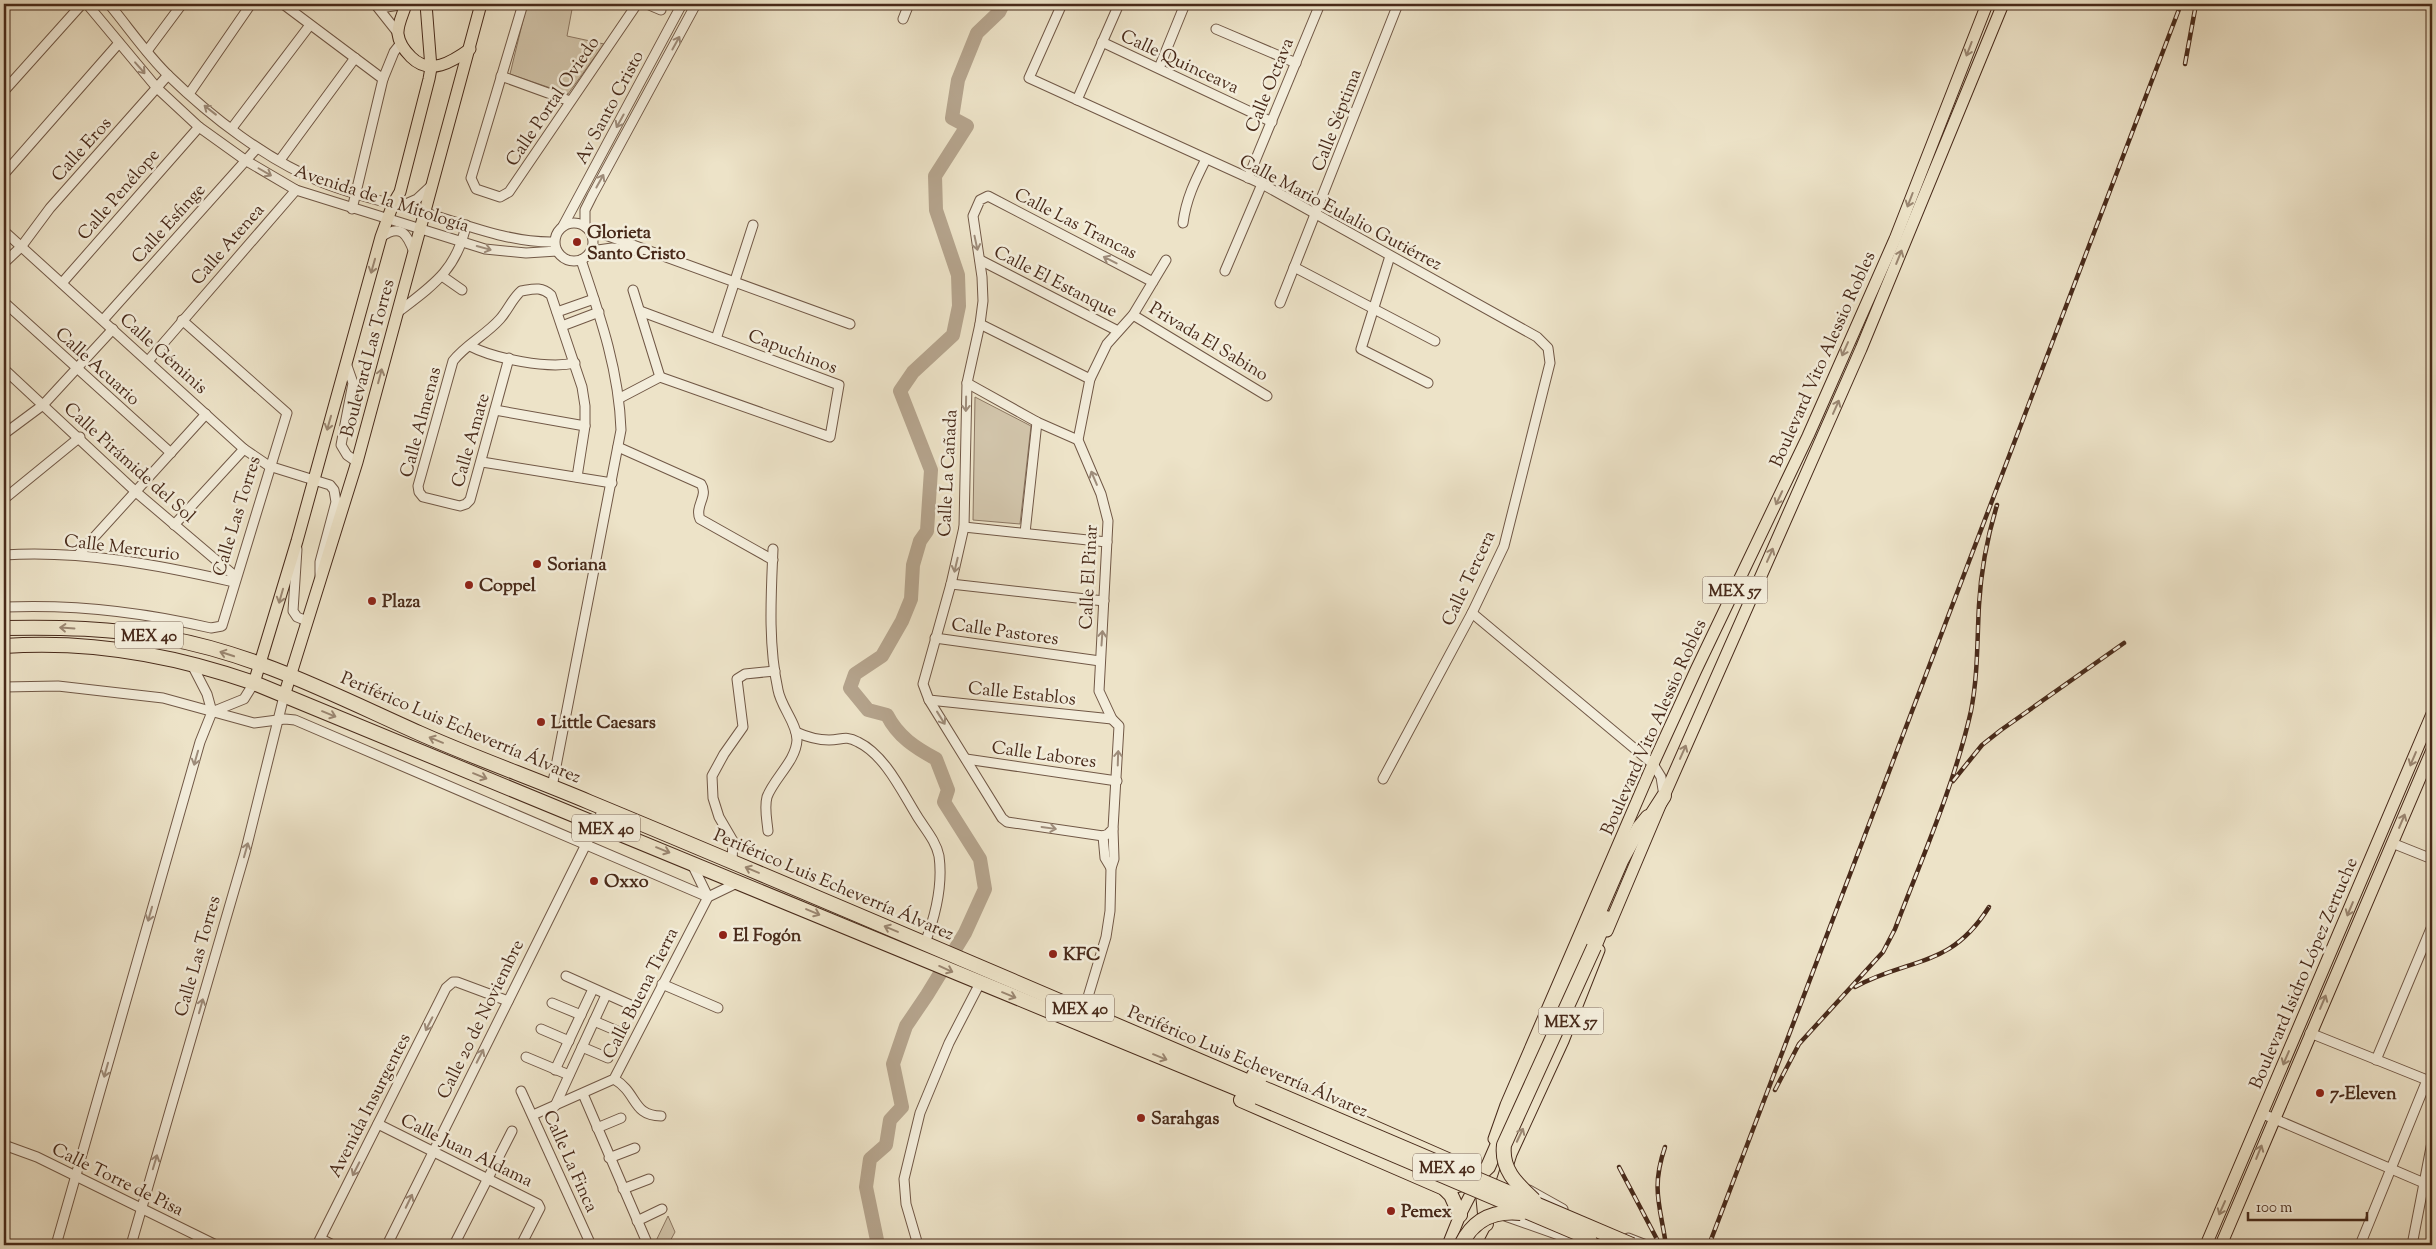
<svg xmlns="http://www.w3.org/2000/svg" width="2436" height="1249" viewBox="0 0 2436 1249" font-family="'Sorts Mill Goudy',serif">
	<style>
		.green { fill: #d1c4aa; stroke: #8c7762 }
		.lines { fill: none; stroke-linecap: round; stroke-linejoin: round }
		.river { stroke: #b5a48d; stroke-width: 14 }
		.minor-casing { stroke: #715846; stroke-width: 11 }
		.major-casing { stroke: #482a1a; stroke-width: 13 }
		.highway-casing { stroke: #482a1a; stroke-width: 16 }
		.minor { stroke: #f3eddb; stroke-width: 9 }
		.major { stroke: #ede3c8; stroke-width: 11 }
		.highway { stroke: #ede3c8; stroke-width: 14 }
		.rail-casing { stroke: #482a1a; stroke-width: 4.5 }
		.rail { stroke: #f3eddb; stroke-width: 2.5; stroke-dasharray: 8; stroke-linecap: butt }
		.highway-bridge-casing { stroke: #482a1a; stroke-width: 16; stroke-linecap: butt }
		.highway-bridge { stroke: #ede3c8; stroke-width: 14 }
		.oneway { stroke: #9e8c7a }
		.oneway2 { stroke: #9a8671 }
		.poi-dot { fill: #8f2418; stroke: #f3eddb; stroke-width: 2 }
		.labels { text-anchor: middle; stroke-width: 5; stroke-linejoin: round; paint-order: stroke }
		.shield { fill: #f3eddb; stroke: #7b6454; stroke-width: 1 }
		.shield-label { font-size: 16px; font-weight: bold; fill: #482a1a }
		.street-label { font-size: 18px; fill: #482a1a; stroke: #f3eddb }
		.poi-label { font-size: 18px; font-weight: bold; fill: #482a1a; stroke: #f3eddb; text-anchor: start }
	</style>
	<rect width="100%" height="100%" fill="#ede3c8"/>
	<filter id="stains"><feTurbulence type="fractalNoise" baseFrequency=".004" numOctaves="4"/><feColorMatrix values="0 0 0 0 .2 0 0 0 0 .09 0 0 0 0 .02 0 0 0 .5 -.17"/></filter>
	<radialGradient id="worn" r=".72"><stop offset=".6" stop-color="#630" stop-opacity="0"/><stop offset="1" stop-color="#630" stop-opacity=".3"/></radialGradient>
	<g class="green">
		<polygon points="527,4 573,4 567,36 604,44 568,94 510,74"/>
		<polygon points="975,397 1031,426 1020,524 973,520"/>
		<polygon points="668,1216 675,1232 668,1245 654,1245"/>
	</g>
	<g class="lines">
		<path class="river" d="M878,1245L866,1187L870,1159L886,1145L890,1120L902,1107L893,1064L906,1026L927,995L965,933L985,889L980,859L944,802L948,790L936,759C916,748 898,737 887,715L868,710L850,688L855,674L882,656L902,621L911,599L913,565L920,541L927,531L931,470L900,391L913,372L953,335L959,306L958,275L936,210L935,176L967,126L952,118L958,80L977,33L999,12L1003,4"/>
		<g class="minor-casing">
			<g id="minor">
				<polyline points="87,4 157,88 199,127 245,160 296,190 485,249 526,253 557,251"/>
				<path d="M109,4C129,28 147,55 169,76C211,117 267,160 321,182C355,196 391,203 426,213C467,225 511,243 554,242"/>
				<polyline points="283,4 383,79"/>
				<polyline points="375,4 398,33"/>
				<polyline points="523,4 471,178 476,189 500,197 509,192 637,4"/>
				<polyline points="647,4 661,10"/>
				<polyline points="1062,4 1029,78 1262,184 1537,337 1548,348 1550,363 1504,546 1472,613 1383,779"/>
				<polyline points="380,8 406,4"/>
				<polyline points="903,19 909,4"/>
				<polyline points="1216,29 1296,63"/>
				<polyline points="1102,42 1272,122"/>
				<polyline points="147,51 182,4"/>
				<polyline points="1159,68 1185,4"/>
				<polyline points="501,76 570,101"/>
				<polyline points="4,91 82,4"/>
				<polyline points="189,94 251,4"/>
				<polyline points="1077,100 1119,4"/>
				<polyline points="232,128 310,25"/>
				<polyline points="280,160 355,58"/>
				<polyline points="4,174 119,43"/>
				<polyline points="1248,178 1320,4"/>
				<polyline points="401,206 417,199 431,186"/>
				<polyline points="352,209 383,79 394,52 401,43"/>
				<circle cx="574" cy="242" r="19"/>
				<path d="M1183,223C1186,199 1195,181 1206,159"/>
				<polyline points="563,226 682,4"/>
				<polyline points="585,226 585,210 592,196 696,4"/>
				<polyline points="589,229 850,324"/>
				<polyline points="4,231 244,449 269,466 330,485 334,490 336,502 320,562 320,575"/>
				<path d="M381,237C401,223 407,234 414,252"/>
				<polyline points="591,251 612,248 640,251"/>
				<polyline points="1390,256 1361,349 1428,383"/>
				<polyline points="980,260 1118,331"/>
				<polyline points="4,263 21,247 50,208 168,75"/>
				<polyline points="1294,267 1435,341"/>
				<polyline points="1225,271 1262,184"/>
				<polyline points="442,276 462,290"/>
				<polyline points="1153,282 988,196 980,200 973,216 982,277 983,301 980,324 967,383 964,527 951,584 923,684 929,700 1002,818 1007,822 1103,836 1108,834 1113,829 1119,726 1112,719 1099,691 1108,521 1101,494 1078,440 1090,379 1107,344 1133,315 1166,260"/>
				<polyline points="62,283 199,127"/>
				<polyline points="633,290 660,377"/>
				<polyline points="4,302 171,453"/>
				<polyline points="1280,303 1398,4"/>
				<path d="M398,312C432,286 457,270 466,225"/>
				<polyline points="557,312 594,299"/>
				<polyline points="1133,315 1267,396"/>
				<polyline points="103,320 257,148"/>
				<polyline points="980,324 1090,379"/>
				<polyline points="562,326 599,312"/>
				<polyline points="716,339 753,225"/>
				<path d="M470,346C495,359 548,369 575,363"/>
				<path d="M509,358L470,500L466,504L460,506L423,497L419,492L418,486L453,361C465,345 486,335 500,319C508,310 512,299 521,291C533,289 541,286 551,295L582,387L585,406V426L577,477"/>
				<polyline points="148,361 296,190"/>
				<polyline points="346,363 353,383 341,445 347,455 357,462"/>
				<polyline points="4,369 136,492 236,577"/>
				<polyline points="967,383 1037,422 1078,440"/>
				<polyline points="620,398 660,377 830,437 839,385 640,311"/>
				<polyline points="495,410 585,426"/>
				<polyline points="4,434 43,405 113,329"/>
				<path d="M618,447L701,484C709,496 694,506 700,519L773,560"/>
				<polyline points="482,462 612,483"/>
				<polyline points="4,499 80,437"/>
				<polyline points="174,525 244,449"/>
				<polyline points="964,527 1107,542"/>
				<polyline points="1025,533 1037,422"/>
				<polyline points="297,549 293,611 297,617 307,621"/>
				<path d="M4,555C81,550 159,565 234,582"/>
				<polyline points="78,555 206,414"/>
				<polyline points="951,584 1104,601"/>
				<path d="M4,607C74,604 143,612 211,628L222,626L287,413L182,320"/>
				<polyline points="1472,613 1653,764 1661,777 1664,796"/>
				<polyline points="935,638 1100,661"/>
				<polyline points="4,687 58,686 163,698 254,723 285,719 295,720 708,897"/>
				<polyline points="929,700 1112,719"/>
				<polyline points="212,712 244,699 254,683"/>
				<path d="M796,732C807,737 816,740 829,740C842,740 845,735 858,742C885,755 902,792 917,816C925,829 936,841 939,856C943,885 935,917 925,943"/>
				<polyline points="966,759 1117,781"/>
				<path d="M552,787L621,430C619,370 600,316 581,260"/>
				<path d="M768,831C767,820 764,808 767,797C774,778 796,761 797,740C797,723 781,707 778,690C768,644 771,596 773,549"/>
				<polyline points="1103,836 1105,858 1111,868"/>
				<polyline points="2392,843 2432,859"/>
				<polyline points="732,861 733,841 719,817 713,798 712,776 724,754 743,727 737,679 745,674 775,671"/>
				<polyline points="692,864 708,897"/>
				<polyline points="566,976 633,1006"/>
				<polyline points="662,984 718,1008"/>
				<polyline points="552,1003 581,1015"/>
				<polyline points="1084,1010 1106,937 1110,911 1111,868 1114,859 1113,829"/>
				<polyline points="594,1021 622,1033"/>
				<polyline points="541,1029 569,1041"/>
				<polyline points="2310,1033 2432,1082"/>
				<polyline points="582,1047 608,1058"/>
				<polyline points="526,1057 569,1075"/>
				<polyline points="2376,1060 2432,926"/>
				<polyline points="555,1070 593,989"/>
				<path d="M614,1079C638,1093 632,1116 661,1116"/>
				<polyline points="521,1091 591,1245"/>
				<polyline points="583,1094 648,1245"/>
				<polyline points="555,1106 606,995"/>
				<polyline points="2263,1114 2424,1183"/>
				<polyline points="533,1115 614,1079 708,897 739,882"/>
				<polyline points="378,1124 538,1204 540,1208 521,1245"/>
				<polyline points="597,1128 621,1118"/>
				<polyline points="4,1145 37,1157 216,1245"/>
				<polyline points="609,1158 635,1148"/>
				<polyline points="623,1189 649,1179"/>
				<polyline points="1529,1190 1563,1209"/>
				<polyline points="1505,1216 1587,1245"/>
				<polyline points="637,1221 662,1209"/>
				<polyline points="1628,1238 1646,1245"/>
				<polyline points="321,1239 333,1245"/>
				<polyline points="56,1245 200,742 212,712 207,694 191,663"/>
				<polyline points="131,1245 245,853 284,696"/>
				<polyline points="317,1245 446,988 453,982 457,982 508,1001"/>
				<polyline points="387,1245 604,808"/>
				<polyline points="454,1245 512,1131"/>
				<polyline points="918,1245 906,1204 904,1179 920,1113 949,1043 980,983"/>
				<polyline points="2360,1245 2427,1080"/>
				<polyline points="2412,1245 2432,1142"/>
			</g>
		</g>
		<g class="major-casing">
			<g id="major">
				<path d="M406,4C404,12 397,25 398,34C399,43 405,51 411,57C430,76 452,62 470,49"/>
				<polyline points="254,683 297,541 381,237 393,204 400,192 429,79 431,68 426,4"/>
				<polyline points="284,696 357,462 481,4"/>
				<polyline points="1607,931 1664,796 1861,349 2003,4"/>
				<polyline points="1494,1139 1506,1105 1653,764 1696,670 1808,436 1895,239 1987,4"/>
				<polyline points="1448,1245 1460,1215 1477,1182"/>
				<polyline points="1475,1245 1493,1210 1511,1154 1563,1041 1599,950"/>
				<polyline points="2206,1245 2432,714"/>
				<polyline points="2221,1245 2432,750"/>
			</g>
		</g>
		<g class="highway-casing">
			<g id="highway">
				<path d="M4,628C58,627 112,628 166,638C256,654 336,696 419,733C475,758 532,778 589,802C814,895 1038,992 1263,1088"/>
				<path d="M4,646C89,640 174,655 254,683L1258,1097"/>
				<polyline points="1646,824 1664,796"/>
				<polyline points="1594,947 1606,918"/>
				<polyline points="1254,1075 1466,1168"/>
				<polyline points="1241,1100 1444,1188 1451,1195 1460,1215"/>
				<polyline points="1482,1183 1486,1224"/>
				<polyline points="1444,1188 1472,1182 1488,1167 1621,861 1639,828 1648,817"/>
			</g>
		</g>
		<use href="#minor" class="minor"/>
		<use href="#major" class="major"/>
		<use href="#highway" class="highway"/>
		<g class="rail-casing">
			<g id="rail">
				<polyline points="2185,64 2196,4"/>
				<polyline points="1953,781 1982,745 2001,730 2124,643"/>
				<path d="M1855,987C1910,957 1950,969 1989,907"/>
				<path d="M1775,1090L1799,1044L1883,952L1895,929C1922,858 1954,786 1971,711C1978,675 1977,641 1979,605C1981,570 1987,538 1997,505"/>
				<path d="M1665,1147C1651,1188 1660,1205 1666,1245"/>
				<polyline points="1619,1167 1660,1245"/>
				<polyline points="1709,1245 2181,4"/>
			</g>
		</g>
		<use href="#rail" class="rail"/>
		<g class="highway-bridge-casing">
			<g id="highway-bridge">
				<polyline points="1263,1088 1632,1245"/>
				<polyline points="1258,1097 1589,1238"/>
				<path d="M1534,1200C1517,1184 1501,1170 1504,1145L1594,947"/>
				<path d="M1461,1245C1473,1220 1493,1210 1521,1213"/>
			</g>
		</g>
		<use href="#highway-bridge" class="highway-bridge"/>
	</g>
	<defs><path id="oneway-shaft" d="M-6 0H5M1.5-3L5.5 0L1.5 3" fill="none" stroke-width="1.6" stroke-linecap="round" stroke-linejoin="round" transform="scale(1.25)"/></defs>
	<g class="oneway">
		<use href="#oneway-shaft" transform="translate(676 43) rotate(-61)"/>
		<use href="#oneway-shaft" transform="translate(140 68) rotate(49)"/>
		<use href="#oneway-shaft" transform="translate(210 110) rotate(-142)"/>
		<use href="#oneway-shaft" transform="translate(620 121) rotate(119)"/>
		<use href="#oneway-shaft" transform="translate(265 172) rotate(30)"/>
		<use href="#oneway-shaft" transform="translate(600 181) rotate(-61)"/>
		<use href="#oneway-shaft" transform="translate(976 243) rotate(78)"/>
		<use href="#oneway-shaft" transform="translate(484 248) rotate(15)"/>
		<use href="#oneway-shaft" transform="translate(1110 260) rotate(-153)"/>
		<use href="#oneway-shaft" transform="translate(966 404) rotate(91)"/>
		<use href="#oneway-shaft" transform="translate(1094 478) rotate(-113)"/>
		<use href="#oneway-shaft" transform="translate(956 565) rotate(103)"/>
		<use href="#oneway-shaft" transform="translate(1102 638) rotate(-86)"/>
		<use href="#oneway-shaft" transform="translate(941 718) rotate(58)"/>
		<use href="#oneway-shaft" transform="translate(196 758) rotate(106)"/>
		<use href="#oneway-shaft" transform="translate(1118 758) rotate(-88)"/>
		<use href="#oneway-shaft" transform="translate(1049 828) rotate(8)"/>
		<use href="#oneway-shaft" transform="translate(246 850) rotate(-74)"/>
		<use href="#oneway-shaft" transform="translate(150 914) rotate(106)"/>
		<use href="#oneway-shaft" transform="translate(201 1006) rotate(-74)"/>
		<use href="#oneway-shaft" transform="translate(429 1024) rotate(117)"/>
		<use href="#oneway-shaft" transform="translate(480 1056) rotate(-63)"/>
		<use href="#oneway-shaft" transform="translate(106 1070) rotate(106)"/>
		<use href="#oneway-shaft" transform="translate(155 1162) rotate(-73)"/>
		<use href="#oneway-shaft" transform="translate(356 1169) rotate(117)"/>
		<use href="#oneway-shaft" transform="translate(409 1201) rotate(-64)"/>
	</g>
	<g class="oneway2">
		<use href="#oneway-shaft" transform="translate(1969 49) rotate(111)"/>
		<use href="#oneway-shaft" transform="translate(1910 200) rotate(111)"/>
		<use href="#oneway-shaft" transform="translate(1899 257) rotate(-68)"/>
		<use href="#oneway-shaft" transform="translate(373 266) rotate(106)"/>
		<use href="#oneway-shaft" transform="translate(1845 349) rotate(114)"/>
		<use href="#oneway-shaft" transform="translate(380 376) rotate(-75)"/>
		<use href="#oneway-shaft" transform="translate(1836 407) rotate(-66)"/>
		<use href="#oneway-shaft" transform="translate(329 423) rotate(106)"/>
		<use href="#oneway-shaft" transform="translate(1779 498) rotate(115)"/>
		<use href="#oneway-shaft" transform="translate(1770 555) rotate(-66)"/>
		<use href="#oneway-shaft" transform="translate(281 596) rotate(106)"/>
		<use href="#oneway-shaft" transform="translate(67 628) rotate(-176)"/>
		<use href="#oneway-shaft" transform="translate(227 654) rotate(-162)"/>
		<use href="#oneway-shaft" transform="translate(329 714) rotate(22)"/>
		<use href="#oneway-shaft" transform="translate(436 740) rotate(-158)"/>
		<use href="#oneway-shaft" transform="translate(1683 752) rotate(-66)"/>
		<use href="#oneway-shaft" transform="translate(2413 759) rotate(113)"/>
		<use href="#oneway-shaft" transform="translate(480 776) rotate(22)"/>
		<use href="#oneway-shaft" transform="translate(2402 821) rotate(-67)"/>
		<use href="#oneway-shaft" transform="translate(663 850) rotate(22)"/>
		<use href="#oneway-shaft" transform="translate(752 870) rotate(-157)"/>
		<use href="#oneway-shaft" transform="translate(2350 909) rotate(113)"/>
		<use href="#oneway-shaft" transform="translate(813 912) rotate(23)"/>
		<use href="#oneway-shaft" transform="translate(891 929) rotate(-157)"/>
		<use href="#oneway-shaft" transform="translate(946 969) rotate(24)"/>
		<use href="#oneway-shaft" transform="translate(1009 995) rotate(22)"/>
		<use href="#oneway-shaft" transform="translate(2323 1002) rotate(-67)"/>
		<use href="#oneway-shaft" transform="translate(1160 1057) rotate(22)"/>
		<use href="#oneway-shaft" transform="translate(2286 1058) rotate(113)"/>
		<use href="#oneway-shaft" transform="translate(1520 1135) rotate(-65)"/>
		<use href="#oneway-shaft" transform="translate(2259 1152) rotate(-68)"/>
		<use href="#oneway-shaft" transform="translate(2222 1208) rotate(114)"/>
	</g>
	<g class="poi-dot">
		<circle cx="577" cy="242" r="5"/>
		<circle cx="537" cy="564" r="5"/>
		<circle cx="469" cy="585" r="5"/>
		<circle cx="372" cy="601" r="5"/>
		<circle cx="541" cy="722" r="5"/>
		<circle cx="594" cy="881" r="5"/>
		<circle cx="723" cy="935" r="5"/>
		<circle cx="1053" cy="954" r="5"/>
		<circle cx="2320" cy="1093" r="5"/>
		<circle cx="1141" cy="1118" r="5"/>
		<circle cx="1391" cy="1211" r="5"/>
	</g>
	<g class="labels">
		<g class="shield">
			<rect x="1702.5" y="576.5" width="65" height="27" rx="4"/>
			<rect x="115" y="621.5" width="68" height="27" rx="4"/>
			<rect x="572" y="814.5" width="68" height="27" rx="4"/>
			<rect x="1046" y="994.5" width="68" height="27" rx="4"/>
			<rect x="1538.5" y="1007.5" width="65" height="27" rx="4"/>
			<rect x="1413" y="1153.5" width="68" height="27" rx="4"/>
		</g>
		<g class="shield-label">
			<text x="1735" y="596">MEX 57</text>
			<text x="149" y="641">MEX 40</text>
			<text x="606" y="834">MEX 40</text>
			<text x="1080" y="1014">MEX 40</text>
			<text x="1571" y="1027">MEX 57</text>
			<text x="1447" y="1173">MEX 40</text>
		</g>
		<g class="street-label">
			<text transform="translate(1180 61) rotate(25)" y="6">Calle Quinceava</text>
			<text transform="translate(1269 85) rotate(-68)" y="6">Calle Octava</text>
			<text transform="translate(552 101) rotate(-56)" y="6">Calle Portal Oviedo</text>
			<text transform="translate(609 107) rotate(-62)" y="6">Av Santo Cristo</text>
			<text transform="translate(1336 120) rotate(-69)" y="6">Calle Séptima</text>
			<text transform="translate(81 149) rotate(-48)" y="6">Calle Eros</text>
			<text transform="translate(118 194) rotate(-49)" y="6">Calle Penélope</text>
			<text transform="translate(382 198) rotate(18)" y="6">Avenida de la Mitología</text>
			<text transform="translate(1341 212) rotate(28)" y="6">Calle Mario Eulalio Gutiérrez</text>
			<text transform="translate(168 223) rotate(-48)" y="6">Calle Esfinge</text>
			<text transform="translate(1076 223) rotate(27)" y="6">Calle Las Trancas</text>
			<text transform="translate(227 244) rotate(-49)" y="6">Calle Atenea</text>
			<text transform="translate(1056 281) rotate(27)" y="6">Calle El Estanque</text>
			<text transform="translate(1209 341) rotate(31)" y="6">Privada El Sabino</text>
			<text transform="translate(793 351) rotate(21)" y="6">Capuchinos</text>
			<text transform="translate(164 353) rotate(42)" y="6">Calle Géminis</text>
			<text transform="translate(367 358) rotate(-75)" y="6">Boulevard Las Torres</text>
			<text transform="translate(1822 359) rotate(-66)" y="6">Boulevard Vito Alessio Robles</text>
			<text transform="translate(98 366) rotate(42)" y="6">Calle Acuario</text>
			<text transform="translate(420 422) rotate(-75)" y="6">Calle Almenas</text>
			<text transform="translate(470 440) rotate(-74)" y="6">Calle Amate</text>
			<text transform="translate(130 462) rotate(42)" y="6">Calle Pirámide del Sol</text>
			<text transform="translate(947 473) rotate(-87)" y="6">Calle La Cañada</text>
			<text transform="translate(236 516) rotate(-73)" y="6">Calle Las Torres</text>
			<text transform="translate(122 547) rotate(7)" y="6">Calle Mercurio</text>
			<text transform="translate(1088 577) rotate(-87)" y="6">Calle El Pinar</text>
			<text transform="translate(1468 578) rotate(-65)" y="6">Calle Tercera</text>
			<text transform="translate(1005 631) rotate(8)" y="6">Calle Pastores</text>
			<text transform="translate(1022 693) rotate(6)" y="6">Calle Establos</text>
			<text transform="translate(461 727) rotate(23)" y="6">Periférico Luis Echeverría Álvarez</text>
			<text transform="translate(1653 727) rotate(-66)" y="6">Boulevard Vito Alessio Robles</text>
			<text transform="translate(1044 754) rotate(8)" y="6">Calle Labores</text>
			<text transform="translate(834 884) rotate(23)" y="6">Periférico Luis Echeverría Álvarez</text>
			<text transform="translate(197 956) rotate(-74)" y="6">Calle Las Torres</text>
			<text transform="translate(2303 973) rotate(-67)" y="6">Boulevard Isidro López Zertuche</text>
			<text transform="translate(640 993) rotate(-63)" y="6">Calle Buena Tierra</text>
			<text transform="translate(480 1019) rotate(-64)" y="6">Calle 20 de Noviembre</text>
			<text transform="translate(1248 1061) rotate(23)" y="6">Periférico Luis Echeverría Álvarez</text>
			<text transform="translate(369 1105) rotate(-63)" y="6">Avenida Insurgentes</text>
			<text transform="translate(467 1150) rotate(26)" y="6">Calle Juan Aldama</text>
			<text transform="translate(571 1161) rotate(66)" y="6">Calle La Finca</text>
			<text transform="translate(118 1179) rotate(26)" y="6">Calle Torre de Pisa</text>
		</g>
		<g class="poi-label">
			<text x="587" y="238">Glorieta<tspan x="587" dy="21">Santo Cristo</tspan></text>
			<text x="547" y="570">Soriana</text>
			<text x="479" y="591">Coppel</text>
			<text x="382" y="607">Plaza</text>
			<text x="551" y="728">Little Caesars</text>
			<text x="604" y="887">Oxxo</text>
			<text x="733" y="941">El Fogón</text>
			<text x="1063" y="960">KFC</text>
			<text x="2330" y="1099">7-Eleven</text>
			<text x="1151" y="1124">Sarahgas</text>
			<text x="1401" y="1217">Pemex</text>
		</g>
	</g>
	<rect width="2436" height="1249" fill="none" stroke="#ede3c8" stroke-width="20"/>
	<rect x="5" y="5" width="2426" height="1239" fill="none" stroke="#482a1a" stroke-width="2.5"/>
	<rect x="10" y="10" width="2416" height="1229" fill="none" stroke="#482a1a"/>
	<path d="M2248 1212v8h119v-8" fill="none" stroke="#482a1a" stroke-width="2.5"/>
	<text x="2256" y="1212" font-size="15" fill="#482a1a" stroke="#f3eddb" stroke-width="4" paint-order="stroke">100 m</text>
	<rect width="100%" height="100%" filter="url(#stains)"/>
	<rect width="100%" height="100%" fill="url(#worn)"/>
</svg>
